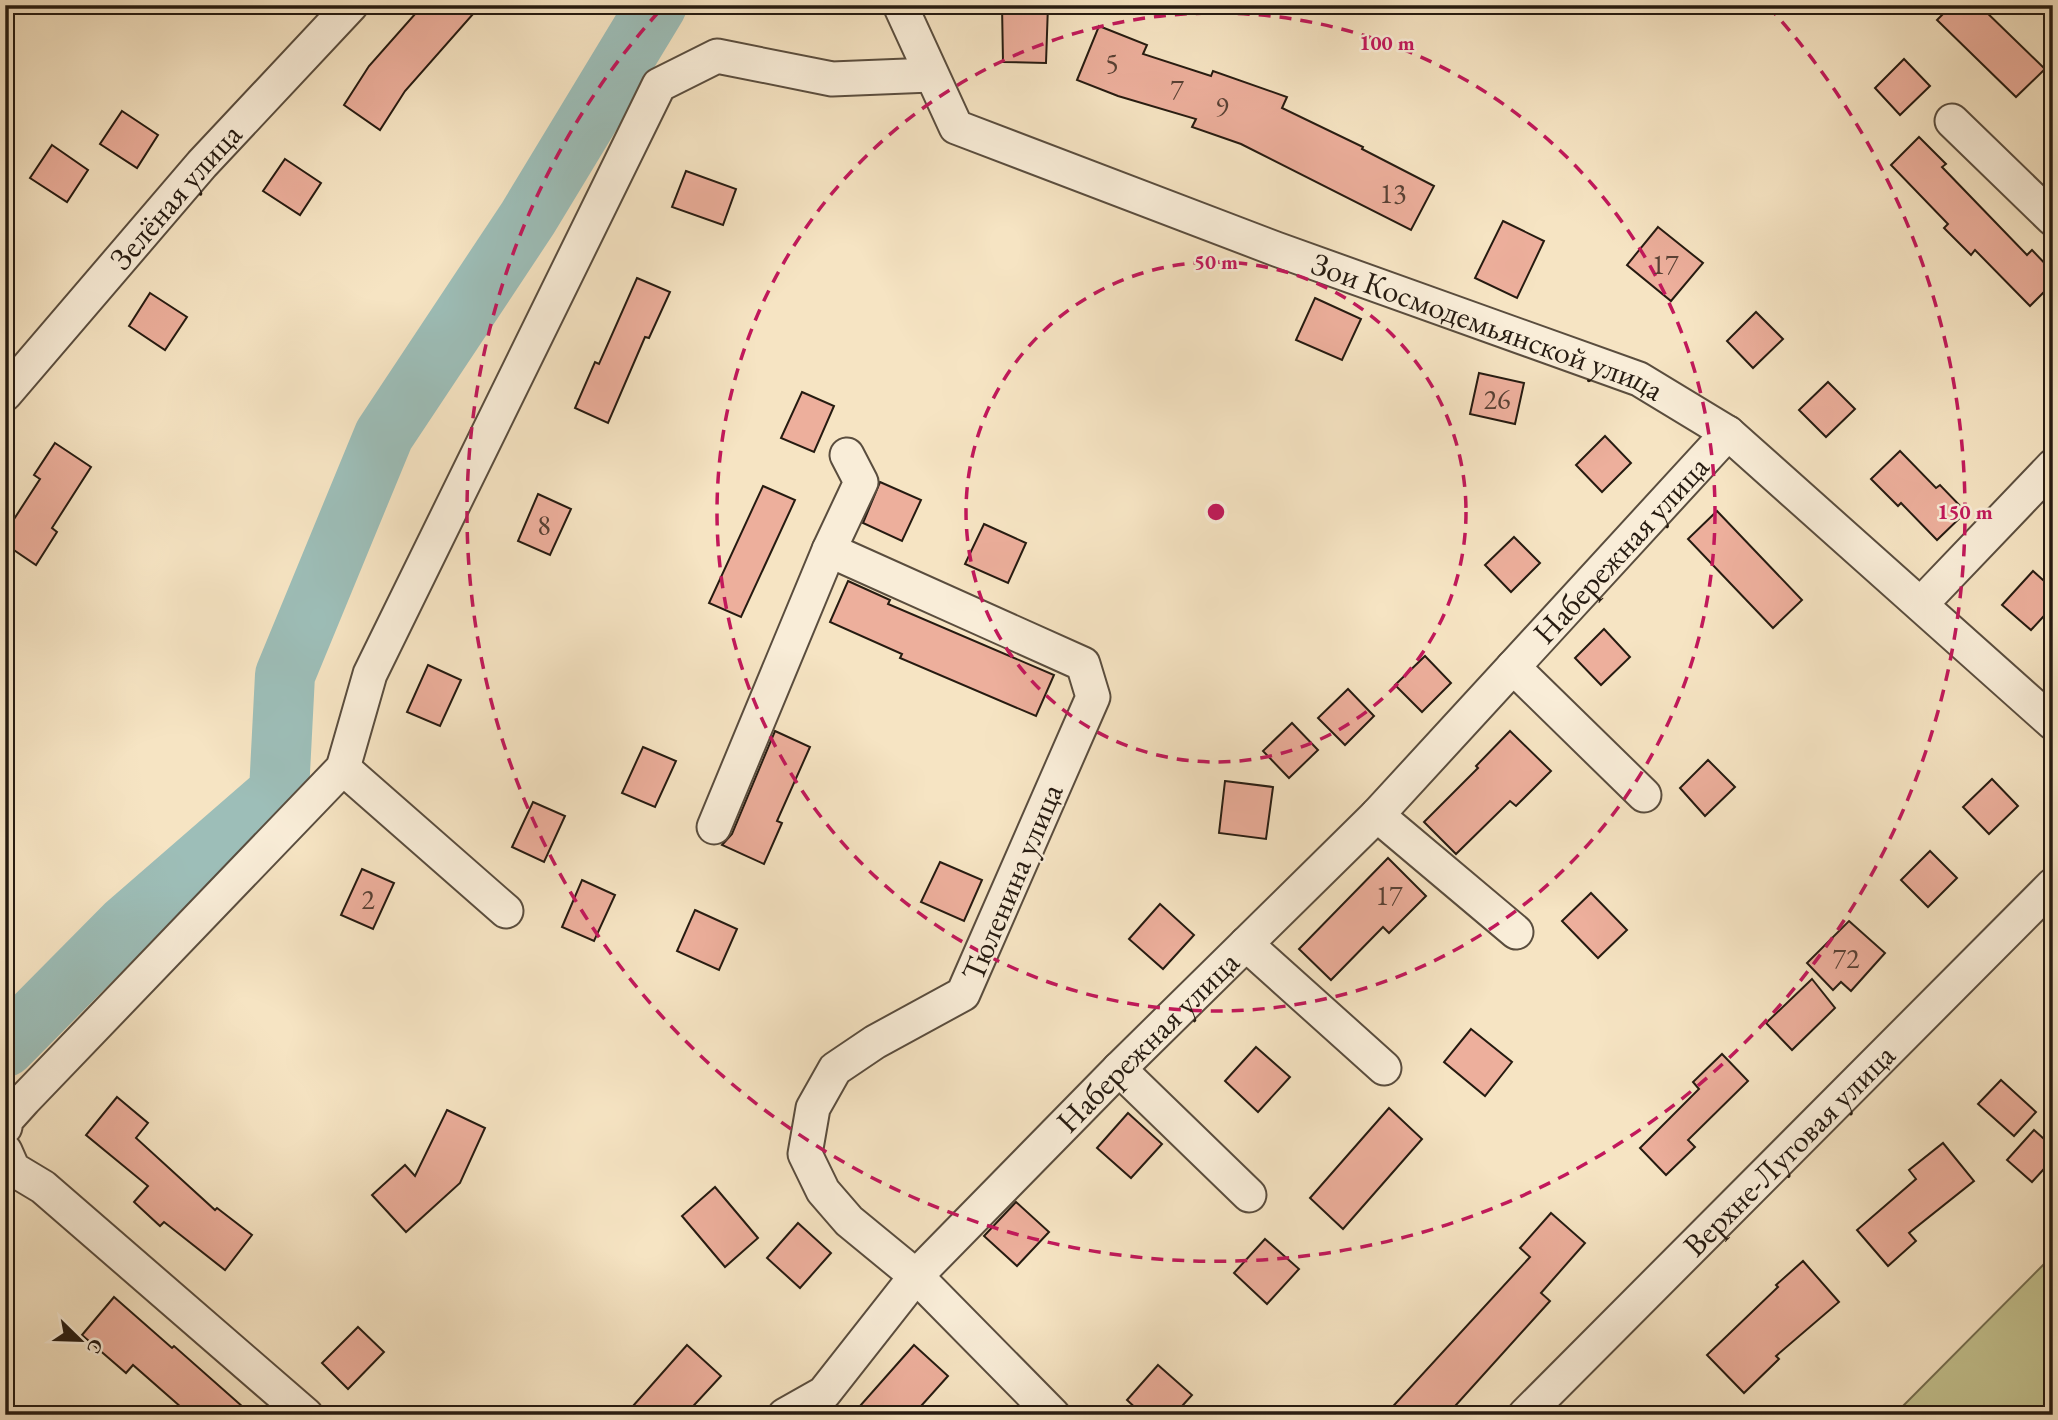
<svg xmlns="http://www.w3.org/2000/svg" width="2058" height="1420" viewBox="0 0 2058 1420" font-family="'EB Garamond',serif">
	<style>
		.green { fill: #c3c28f; stroke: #746e50; stroke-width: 2 }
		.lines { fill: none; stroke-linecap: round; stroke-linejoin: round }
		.river { stroke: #9dbeb8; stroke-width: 60 }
		.building { fill: #edaf9c; stroke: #261b11; stroke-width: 2 }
		.minor-casing { stroke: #5a4d3e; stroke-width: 37 }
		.minor { stroke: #f9edd8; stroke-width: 33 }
		.ring { fill: none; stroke: #c2185b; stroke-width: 3.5; stroke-dasharray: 12 9 }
		.labels { text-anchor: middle; stroke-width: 5; stroke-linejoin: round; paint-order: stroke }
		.number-label { font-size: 28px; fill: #584034 }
		.street-label { font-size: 32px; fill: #261b11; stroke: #f9edd8 }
		.centre { fill: #c2185b; stroke: #f9edd8; stroke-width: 3.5 }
		.ring-label { font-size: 21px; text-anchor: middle; font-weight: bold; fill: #c2185b; stroke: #f9edd8; stroke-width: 5; stroke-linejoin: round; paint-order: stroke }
	</style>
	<rect width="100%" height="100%" fill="#f6e4c3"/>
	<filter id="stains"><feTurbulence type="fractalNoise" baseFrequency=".00286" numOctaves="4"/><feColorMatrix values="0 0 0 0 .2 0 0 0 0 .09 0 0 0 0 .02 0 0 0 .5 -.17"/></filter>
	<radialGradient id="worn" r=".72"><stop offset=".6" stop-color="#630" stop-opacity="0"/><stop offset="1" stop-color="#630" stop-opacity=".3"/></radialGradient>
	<polygon class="green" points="2053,1254 2053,1415 1894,1415 2053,1255"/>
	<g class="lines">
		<polyline class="river" points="5,1047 126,925 279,792 285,675 384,435 528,218 657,5"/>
	</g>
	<g class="building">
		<polygon points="423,5 481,5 405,91 380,130 344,105 369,66"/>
		<polygon points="1002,5 1048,5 1046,63 1003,62"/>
		<polygon points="1952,5 1979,5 2045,69 2016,97 1937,20"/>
		<polygon points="1099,26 1147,45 1143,54 1211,76 1213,71 1287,97 1282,108 1363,147 1362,149 1434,186 1411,230 1241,144 1192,127 1196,119 1118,96 1077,80"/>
		<polygon points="1904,59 1930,86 1900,115 1875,88"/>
		<polygon points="122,111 158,135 137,168 100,144"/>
		<polygon points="1919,137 1946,164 1942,167 2027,255 2032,250 2053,272 2053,283 2030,306 1975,250 1971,255 1944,228 1948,224 1891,165"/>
		<polygon points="52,145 88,170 67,202 30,178"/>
		<polygon points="285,159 321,183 300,215 263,191"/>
		<polygon points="686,171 736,189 723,225 672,207"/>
		<polygon points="1503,221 1544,241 1517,298 1475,278"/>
		<polygon points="1658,227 1703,263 1671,301 1627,265"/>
		<polygon points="637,278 670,292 649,338 645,337 608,423 575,408 595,362 599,364"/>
		<polygon points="150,293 187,317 165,350 129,326"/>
		<polygon points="1315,298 1361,319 1342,360 1296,340"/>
		<polygon points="1756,312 1783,339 1753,368 1727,341"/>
		<polygon points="1479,373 1524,383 1515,424 1470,414"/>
		<polygon points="1828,382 1855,409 1826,437 1799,410"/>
		<polygon points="802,392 834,406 814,452 781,438"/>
		<polygon points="1605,436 1631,463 1602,492 1576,465"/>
		<polygon points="55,443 91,467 52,528 57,532 36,565 5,544 5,533 40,479 34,475"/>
		<polygon points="1900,451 1936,488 1940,485 1966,512 1937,540 1901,503 1898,506 1871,479"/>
		<polygon points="880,482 921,500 902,541 863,523"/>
		<polygon points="763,486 795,500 741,617 709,603"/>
		<polygon points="538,494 571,509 550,555 518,541"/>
		<polygon points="1717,511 1802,600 1773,628 1688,539"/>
		<polygon points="984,524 1026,543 1008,583 965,564"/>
		<polygon points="1514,537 1540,563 1511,592 1485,565"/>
		<polygon points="2033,571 2053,589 2053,606 2031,630 2002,605"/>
		<polygon points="848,581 890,600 888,604 1054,675 1036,716 900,658 902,654 830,622"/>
		<polygon points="1604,629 1630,657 1601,685 1575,658"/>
		<polygon points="1425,656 1451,683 1422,712 1395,685"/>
		<polygon points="428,665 461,680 440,726 407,712"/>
		<polygon points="1348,689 1374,716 1345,745 1318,718"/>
		<polygon points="1292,723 1318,750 1289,778 1263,751"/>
		<polygon points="775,731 810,747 777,821 782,823 764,864 722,845 732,834"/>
		<polygon points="1510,731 1551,771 1516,806 1510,801 1456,854 1424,822 1478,768 1476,766"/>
		<polygon points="643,747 676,761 655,807 622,793"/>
		<polygon points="1708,760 1735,787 1705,816 1680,788"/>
		<polygon points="1992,779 2018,806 1989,834 1963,807"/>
		<polygon points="1225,781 1273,787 1266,839 1219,833"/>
		<polygon points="533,802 565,816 544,862 512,847"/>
		<polygon points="1930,851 1957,878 1928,907 1901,880"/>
		<polygon points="1388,858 1426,896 1389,933 1383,927 1331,980 1299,949"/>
		<polygon points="940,862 982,880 964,921 921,902"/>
		<polygon points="362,869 394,883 373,929 341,915"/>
		<polygon points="582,880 615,895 594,941 562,927"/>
		<polygon points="1591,893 1627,930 1598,958 1562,921"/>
		<polygon points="1160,904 1194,935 1163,969 1129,939"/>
		<polygon points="695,910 737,929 719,970 677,951"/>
		<polygon points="1849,921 1885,953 1851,991 1841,982 1833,990 1807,963"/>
		<polygon points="1812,979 1835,1008 1792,1050 1766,1023"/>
		<polygon points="1471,1029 1512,1062 1485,1096 1444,1062"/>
		<polygon points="1256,1047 1290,1077 1258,1112 1225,1081"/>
		<polygon points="1722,1054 1748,1081 1688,1140 1695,1147 1666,1175 1640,1148 1699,1089 1693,1082"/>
		<polygon points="2001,1080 2036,1112 2014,1136 1978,1104"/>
		<polygon points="117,1097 148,1123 136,1138 215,1210 217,1208 252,1235 225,1270 164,1222 160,1226 134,1202 148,1186 86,1135"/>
		<polygon points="1389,1108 1422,1139 1343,1229 1310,1198"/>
		<polygon points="447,1110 485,1128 460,1183 406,1232 372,1195 405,1165 415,1176"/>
		<polygon points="1128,1113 1162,1144 1131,1178 1097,1148"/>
		<polygon points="2034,1130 2053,1147 2053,1159 2032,1182 2007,1160"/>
		<polygon points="1943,1143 1974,1181 1909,1233 1916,1241 1888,1266 1857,1230 1916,1179 1909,1170"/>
		<polygon points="715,1187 758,1238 725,1267 682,1216"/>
		<polygon points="1016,1202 1049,1232 1017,1266 984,1236"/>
		<polygon points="1551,1213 1585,1243 1541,1293 1550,1301 1447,1415 1385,1415 1530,1257 1520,1248"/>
		<polygon points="798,1223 831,1253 800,1288 767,1258"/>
		<polygon points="1265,1239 1299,1269 1267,1304 1234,1273"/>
		<polygon points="1803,1261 1839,1302 1776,1356 1779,1359 1744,1393 1707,1355 1778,1287 1776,1285"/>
		<polygon points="114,1297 172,1348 174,1346 252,1415 190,1415 133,1365 126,1373 82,1335"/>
		<polygon points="358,1327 384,1352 348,1389 322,1363"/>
		<polygon points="687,1345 721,1376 685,1415 625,1415"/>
		<polygon points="914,1345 948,1376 913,1415 852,1415"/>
		<polygon points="1158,1365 1192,1395 1174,1415 1143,1415 1127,1400"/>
	</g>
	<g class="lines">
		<g class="minor-casing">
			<g id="minor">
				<path id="s1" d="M900,5L956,127L1276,249L1639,379L1728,433L2053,723"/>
				<polyline points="1952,121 2053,219"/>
				<path id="s2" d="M5,394L202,164L351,5"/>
				<polyline points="829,550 1083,664 1093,697 963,994 875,1042 835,1069 813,1108 805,1154 823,1191 849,1221 916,1276 1053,1415"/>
				<polyline points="1921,604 2053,466"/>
				<polyline points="1513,667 1644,795"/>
				<polyline points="343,768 506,911"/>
				<polyline points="1377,815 1516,932"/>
				<polyline points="714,827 829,550 861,482 847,455"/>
				<polyline points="1246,944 1384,1068"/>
				<polyline points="1119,1069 1249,1195"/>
				<polyline points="5,1127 6,1120 24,1100 343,768 370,674 659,85 717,56 832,79 931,75"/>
				<polyline points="5,1151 13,1169 43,1187 306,1415"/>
				<path id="s3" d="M785,1415L824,1393L916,1276L1119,1069L1377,815L1728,433"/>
				<path id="s4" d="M1525,1415L2053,885"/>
			</g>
		</g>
		<use href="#minor" class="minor"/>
	</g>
	<g class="ring">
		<circle cx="1216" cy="512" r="250"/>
		<circle cx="1216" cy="512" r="499"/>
		<path d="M1768 6A749 749 0 1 1 664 6"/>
	</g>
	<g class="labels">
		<g class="number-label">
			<text x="1112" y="73">5</text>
			<text x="1177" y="99">7</text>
			<text x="1222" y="116">9</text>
			<text x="1393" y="203">13</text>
			<text x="1665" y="274">17</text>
			<text x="1497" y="409">26</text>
			<text x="544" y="535">8</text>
			<text x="1389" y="905">17</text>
			<text x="368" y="909">2</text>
			<text x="1846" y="968">72</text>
		</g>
		<g class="street-label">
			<text dy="11" stroke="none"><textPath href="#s2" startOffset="261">Зелёная улица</textPath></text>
			<text dy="11" stroke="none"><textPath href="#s1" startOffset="702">Зои Космодемьянской улица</textPath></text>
			<text dy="11" stroke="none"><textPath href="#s3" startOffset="1206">Набережная улица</textPath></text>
			<text transform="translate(1012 882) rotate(-67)" y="11">Тюленина улица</text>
			<text dy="11" stroke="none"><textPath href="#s3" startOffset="523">Набережная улица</textPath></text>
			<text dy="11" stroke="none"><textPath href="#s4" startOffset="374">Верхне-Луговая улица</textPath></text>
		</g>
	</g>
	<circle cx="1216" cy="512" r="10" class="centre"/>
	<g class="ring-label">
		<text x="1387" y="50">100 m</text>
		<text x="1216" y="269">50 m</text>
		<text x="1965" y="519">150 m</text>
	</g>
	<rect width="2058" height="1420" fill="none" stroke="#f6e4c3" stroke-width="28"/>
	<rect x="7" y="7" width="2044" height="1406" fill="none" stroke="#261b11" stroke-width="3.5"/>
	<rect x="14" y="14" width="2030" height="1392" fill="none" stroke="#261b11" stroke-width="2"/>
	<g transform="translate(80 1340) rotate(113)" stroke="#f9edd8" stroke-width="5" paint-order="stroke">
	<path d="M0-5L12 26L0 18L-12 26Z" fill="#261b11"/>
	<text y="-10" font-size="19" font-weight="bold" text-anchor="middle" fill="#261b11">С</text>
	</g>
	<rect width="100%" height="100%" filter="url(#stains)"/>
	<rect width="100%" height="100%" fill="url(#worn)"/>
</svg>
